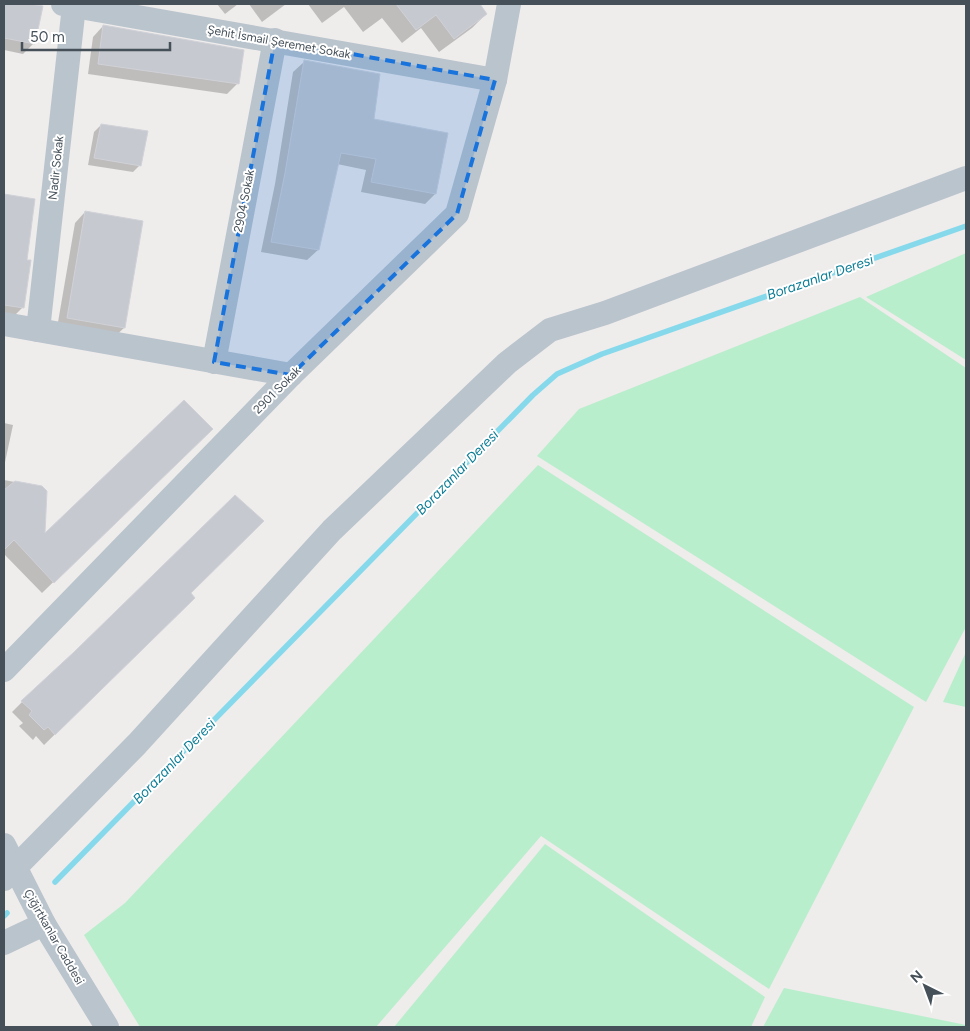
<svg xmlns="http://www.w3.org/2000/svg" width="970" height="1031" viewBox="0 0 970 1031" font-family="Figtree,sans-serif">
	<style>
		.green { fill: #b9eecc }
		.shadow { fill: #0003 }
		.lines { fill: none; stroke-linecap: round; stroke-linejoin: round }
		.stream { stroke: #86d9eb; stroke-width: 5.5 }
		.building { fill: #c6c9cf; stroke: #d0d2d8 }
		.minor { stroke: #bac4cc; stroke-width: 24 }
		.marked { fill: #1973dc; fill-opacity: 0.2; stroke: #1973dc; stroke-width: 4; stroke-dasharray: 10 6; stroke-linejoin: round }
		.labels { text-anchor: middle; stroke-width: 4; stroke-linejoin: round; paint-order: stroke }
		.street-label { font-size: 12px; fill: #455059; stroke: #fff }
		.water-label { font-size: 14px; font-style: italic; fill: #0c7d96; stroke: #fff }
	</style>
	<rect width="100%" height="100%" fill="#efecec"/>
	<g class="green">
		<polygon points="966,253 966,360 866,297"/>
		<polygon points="860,297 966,368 966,627 926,702 537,456 579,409"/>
		<polygon points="538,465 914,707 769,989 541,836 376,1027 140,1027 84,935 125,903"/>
		<polygon points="966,652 966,707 943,702"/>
		<polygon points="545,844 765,997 751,1027 394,1027"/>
		<polygon points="784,988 966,1025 966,1027 763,1027"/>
	</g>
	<g class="shadow">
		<polygon points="4,4 24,4 42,7 34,43 23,54 4,50"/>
		<polygon points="217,4 238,4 225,14"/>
		<polygon points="249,4 286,4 262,22"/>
		<polygon points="308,4 483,4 480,6 486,14 472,28 439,52 421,28 402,43 382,18 363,32 344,7 322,23"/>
		<polygon points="103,26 238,83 227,94 88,74 93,37"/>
		<polygon points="304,62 373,120 435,194 425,204 361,192 366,170 337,164 318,250 307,260 261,252 275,184 293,72"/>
		<polygon points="101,125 140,165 133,172 88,165 94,132"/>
		<polygon points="4,196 34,200 26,261 23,307 12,318 4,316"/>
		<polygon points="85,212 124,328 113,338 57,328 75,223"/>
		<polygon points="4,423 13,425 4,467"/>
		<polygon points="211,429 42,593 4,554 4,480 41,487 43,536"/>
		<polygon points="189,594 194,598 44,745 36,736 33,740 19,726 23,723 12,712 22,702"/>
	</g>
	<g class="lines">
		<g class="stream">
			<polyline points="55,882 533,395 557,374 602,354 966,226"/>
			<polyline points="4,916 7,913"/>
		</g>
	</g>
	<g class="building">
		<polygon points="4,4 30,4 43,6 35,44 4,38"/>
		<polygon points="396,4 480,4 487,14 454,39 436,15 416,30"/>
		<polygon points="103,25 244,50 239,84 98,64"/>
		<polygon points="304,60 380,74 374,119 448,133 436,194 371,182 376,159 341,153 319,250 271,242 285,173"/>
		<polygon points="101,124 148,131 141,166 94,158"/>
		<polygon points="4,194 35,199 27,260 31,260 24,308 4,305"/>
		<polygon points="85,211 143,221 125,328 67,318"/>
		<polygon points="184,400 213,429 54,583 14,540 4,550 4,490 15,481 42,486 47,491 45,533"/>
		<polygon points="235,495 264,521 191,593 195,598 55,735 48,727 44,730 29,715 32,711 21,701 74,652"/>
	</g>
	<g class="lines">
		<g class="minor">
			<polyline points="63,4 495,80"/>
			<polyline points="4,324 291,375"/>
			<polyline points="38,330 74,6"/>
			<polyline points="214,362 275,40"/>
			<polyline points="4,670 291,375 457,214 495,80 509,4"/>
			<polyline points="4,845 44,924 107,1027"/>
			<polyline points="4,879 137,744 332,530 507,363 550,330 605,313 966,178"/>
			<polyline points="4,943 44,924"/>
		</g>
	</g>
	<path class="marked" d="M275,40L495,80L457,214L291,375L214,362Z"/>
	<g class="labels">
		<g class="street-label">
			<text transform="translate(279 42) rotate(10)" y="4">Şehit İsmail Şeremet Sokak</text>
			<text transform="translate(56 168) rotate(-84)" y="4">Nadir Sokak</text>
			<text transform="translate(244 201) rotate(-79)" y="4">2904 Sokak</text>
			<text transform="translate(277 390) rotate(-45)" y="4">2901 Sokak</text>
			<text transform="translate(54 937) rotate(60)" y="4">Çiğirtkanlar Caddesi</text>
		</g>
		<g class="water-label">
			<text transform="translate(820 277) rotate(-19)" y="5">Borazanlar Deresi</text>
			<text transform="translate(457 472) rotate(-46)" y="5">Borazanlar Deresi</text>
			<text transform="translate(174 761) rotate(-46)" y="5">Borazanlar Deresi</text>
		</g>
	</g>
	<rect width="970" height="1031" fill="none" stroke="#455059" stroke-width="10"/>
	<g transform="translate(925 986) rotate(318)" stroke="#ffffff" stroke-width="4" paint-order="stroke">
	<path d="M0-4L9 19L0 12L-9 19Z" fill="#455059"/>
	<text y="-8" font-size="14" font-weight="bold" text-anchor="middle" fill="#455059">N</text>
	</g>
	<path d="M22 42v8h148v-8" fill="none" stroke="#455059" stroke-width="2.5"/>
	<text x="30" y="42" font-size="15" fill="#455059" stroke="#ffffff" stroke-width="4" paint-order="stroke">50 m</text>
</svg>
